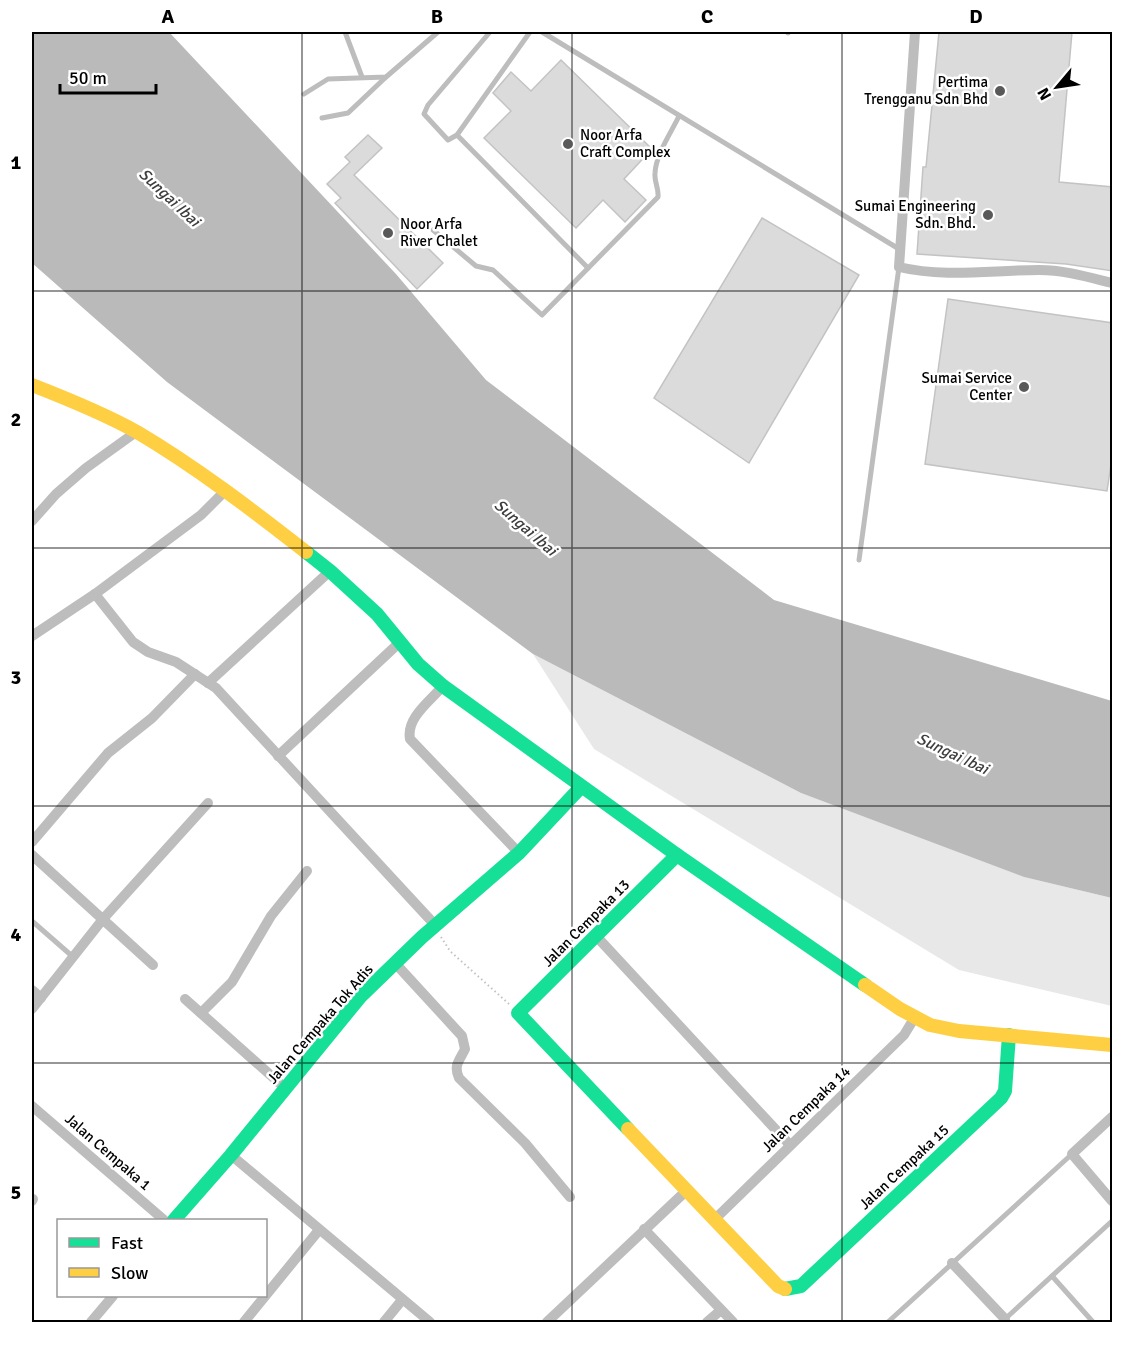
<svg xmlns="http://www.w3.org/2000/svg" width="1144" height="1354" viewBox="0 0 1144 1354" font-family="Signika,sans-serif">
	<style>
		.green { fill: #e8e8e8 }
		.water { fill: #bababa }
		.building { fill: #dbdbdb; stroke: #c3c3c3; stroke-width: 1.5 }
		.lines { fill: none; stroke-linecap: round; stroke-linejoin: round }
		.path { stroke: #c2c2c2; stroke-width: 2; stroke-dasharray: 1.5 3; stroke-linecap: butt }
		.lane { stroke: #bdbdbd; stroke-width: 5 }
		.street { stroke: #bdbdbd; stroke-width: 10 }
		.fast { stroke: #16e098; stroke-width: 14 }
		.slow { stroke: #ffcf43; stroke-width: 14 }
		.grid { fill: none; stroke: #000; stroke-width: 1.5; stroke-opacity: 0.55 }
		.poi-dot { fill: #595959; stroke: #fff; stroke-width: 2 }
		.labels { text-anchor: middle; stroke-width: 5; stroke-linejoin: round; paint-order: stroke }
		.poi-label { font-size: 15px; fill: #000; stroke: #fff; text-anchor: end }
		.street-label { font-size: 15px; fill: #000; stroke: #fff }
		.water-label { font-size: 16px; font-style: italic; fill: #3d3d3d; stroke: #fff }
		.neatline { fill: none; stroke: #000; stroke-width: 2 }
		.grid-label { font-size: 20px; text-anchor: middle; font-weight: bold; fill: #000 }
	</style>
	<rect width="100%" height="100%" fill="#fff"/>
	<polygon class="green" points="533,654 801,793 1024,877 1112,898 1112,1006 959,970 594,749"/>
	<polygon class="water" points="32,32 169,32 396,274 486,380 774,600 1112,701 1112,898 1024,877 801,793 533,654 167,382 32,263"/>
	<g class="building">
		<polygon points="939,32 1072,32 1059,182 1113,187 1113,271 1066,264 917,254 923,167 926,167"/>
		<polygon points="561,60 652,149 624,179 646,200 625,222 603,200 576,228 484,138 511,111 493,93 511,72 531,91"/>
		<polygon points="368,135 382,148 354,175 443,263 417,289 335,203 341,198 327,184 350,162 345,157"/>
		<polygon points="762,218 859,275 749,463 654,398"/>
		<polygon points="948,299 1113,323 1113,451 1107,491 925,464"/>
	</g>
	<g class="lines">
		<polyline class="path" points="441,937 450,951 509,1004"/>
		<g class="lane">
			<polyline points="345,32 362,77"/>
			<polyline points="490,32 428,105 424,114 448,140 457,135 530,32"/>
			<polyline points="542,32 899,249"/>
			<polyline points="788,33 788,32"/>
			<polyline points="304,94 328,79 386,77 438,32"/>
			<polyline points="322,118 348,113 386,77"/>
			<polyline points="457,135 588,268"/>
			<path d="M433,230L476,266L493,270L542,315L658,197C659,188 654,182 655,173C656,154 671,133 679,116"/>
			<polyline points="859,560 899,267"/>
			<polyline points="32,921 72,956"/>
			<polyline points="1052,1276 1093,1322"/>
			<polyline points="1005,1319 1112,1221"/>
			<polyline points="888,1322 1072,1154"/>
		</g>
		<g class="street">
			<path d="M915,32L899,267C945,278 992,270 1039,270C1064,270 1088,277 1112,283"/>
			<polyline points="32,521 56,494 86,468 136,432"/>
			<polyline points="95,594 133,642 148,652 176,662 216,688 436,926"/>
			<polyline points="32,636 95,594 201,515 226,490"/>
			<polyline points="208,683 330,571"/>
			<path d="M443,686C430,701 406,718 410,739L519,853"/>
			<polyline points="278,756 400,642"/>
			<polyline points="32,842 108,753 152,718 195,674"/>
			<polyline points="32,855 153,965"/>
			<polyline points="597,937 790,1145"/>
			<path d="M395,963L462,1036L465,1049C460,1060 453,1065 459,1078L525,1143L570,1197"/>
			<polyline points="32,990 41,998"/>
			<polyline points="185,999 285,1088"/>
			<polyline points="32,1009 103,919 208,803"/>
			<polyline points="201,1013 232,982 271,916 307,871"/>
			<polyline points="32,1106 164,1220"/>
			<polyline points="1112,1117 1072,1154 1112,1201"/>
			<polyline points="231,1155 430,1322"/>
			<polyline points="32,1201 33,1199"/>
			<polyline points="714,1220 904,1035 915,1017"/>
			<polyline points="644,1229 733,1322"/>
			<polyline points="952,1263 1005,1319"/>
			<polyline points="91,1322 113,1296"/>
			<polyline points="244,1322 319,1230"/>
			<polyline points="384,1322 402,1300"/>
			<polyline points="547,1322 686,1191"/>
			<polyline points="707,1322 721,1310"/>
		</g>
		<g class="fast">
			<polyline points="306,552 330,571 377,614 418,664 443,686 677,855 865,985"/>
			<polyline points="628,1129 518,1013 677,855"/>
			<polyline points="174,1220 231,1155 360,997 422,937 519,853 581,787"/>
			<polyline points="785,1289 801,1286 1001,1098 1005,1091 1009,1035"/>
		</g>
		<g class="slow">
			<path d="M32,385C68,399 103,413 137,432C196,467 251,509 306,552"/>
			<polyline points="865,985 900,1009 930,1025 959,1031 1112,1045"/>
			<polyline points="628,1129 778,1286 785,1289"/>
		</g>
	</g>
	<path class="grid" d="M302,32V1322M572,32V1322M842,32V1322M32,291H1112M32,548H1112M32,806H1112M32,1063H1112"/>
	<g class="poi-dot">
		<circle cx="1000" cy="91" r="6"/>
		<circle cx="568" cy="144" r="6"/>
		<circle cx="988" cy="215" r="6"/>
		<circle cx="388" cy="233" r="6"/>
		<circle cx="1024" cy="387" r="6"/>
	</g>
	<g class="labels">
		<g class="poi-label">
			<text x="988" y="87">Pertima<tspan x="988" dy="17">Trengganu Sdn Bhd</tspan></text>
			<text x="580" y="140" text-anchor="start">Noor Arfa<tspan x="580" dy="17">Craft Complex</tspan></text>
			<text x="976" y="211">Sumai Engineering<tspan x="976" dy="17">Sdn. Bhd.</tspan></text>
			<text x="400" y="229" text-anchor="start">Noor Arfa<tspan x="400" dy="17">River Chalet</tspan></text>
			<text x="1012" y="383">Sumai Service<tspan x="1012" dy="17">Center</tspan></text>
		</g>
		<g class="street-label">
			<text transform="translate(586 923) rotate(-45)" y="5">Jalan Cempaka 13</text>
			<text transform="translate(320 1024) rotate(-49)" y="5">Jalan Cempaka Tok Adis</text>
			<text transform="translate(806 1109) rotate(-44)" y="5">Jalan Cempaka 14</text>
			<text transform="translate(108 1152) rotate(41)" y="5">Jalan Cempaka 1</text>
			<text transform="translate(904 1167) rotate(-43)" y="5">Jalan Cempaka 15</text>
		</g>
		<g class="water-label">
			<text transform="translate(170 197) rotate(43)" y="6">Sungai Ibai</text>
			<text transform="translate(526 527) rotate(41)" y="6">Sungai Ibai</text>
			<text transform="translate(953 753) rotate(25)" y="6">Sungai Ibai</text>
		</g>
	</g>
	<rect width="1144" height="1354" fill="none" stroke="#ffffff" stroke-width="66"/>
	<rect x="57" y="1219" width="210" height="78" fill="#ffffff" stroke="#999999" stroke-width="1.5"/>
	<rect x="69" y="1238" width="30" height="9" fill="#16e098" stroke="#999999" stroke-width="1.5"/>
	<text x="111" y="1249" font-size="18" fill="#000000">Fast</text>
	<rect x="69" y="1268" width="30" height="9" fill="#ffcf43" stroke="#999999" stroke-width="1.5"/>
	<text x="111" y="1279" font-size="18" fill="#000000">Slow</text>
	<g transform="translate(1057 87) rotate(241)" stroke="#ffffff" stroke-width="4.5" paint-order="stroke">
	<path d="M0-4.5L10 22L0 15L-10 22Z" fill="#000000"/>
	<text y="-9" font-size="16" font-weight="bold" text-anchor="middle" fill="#000000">N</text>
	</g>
	<path d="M60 84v9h96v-9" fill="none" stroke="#000000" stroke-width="3"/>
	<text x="69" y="84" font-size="18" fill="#000000" stroke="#ffffff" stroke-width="4.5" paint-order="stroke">50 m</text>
	<rect x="33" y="33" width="1078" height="1288" class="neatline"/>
	<g class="grid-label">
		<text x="168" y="23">A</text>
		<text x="437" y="23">B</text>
		<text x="707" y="23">C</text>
		<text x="976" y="23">D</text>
		<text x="16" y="169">1</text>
		<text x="16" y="426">2</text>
		<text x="16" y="684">3</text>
		<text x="16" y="941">4</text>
		<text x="16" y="1199">5</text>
	</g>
</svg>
